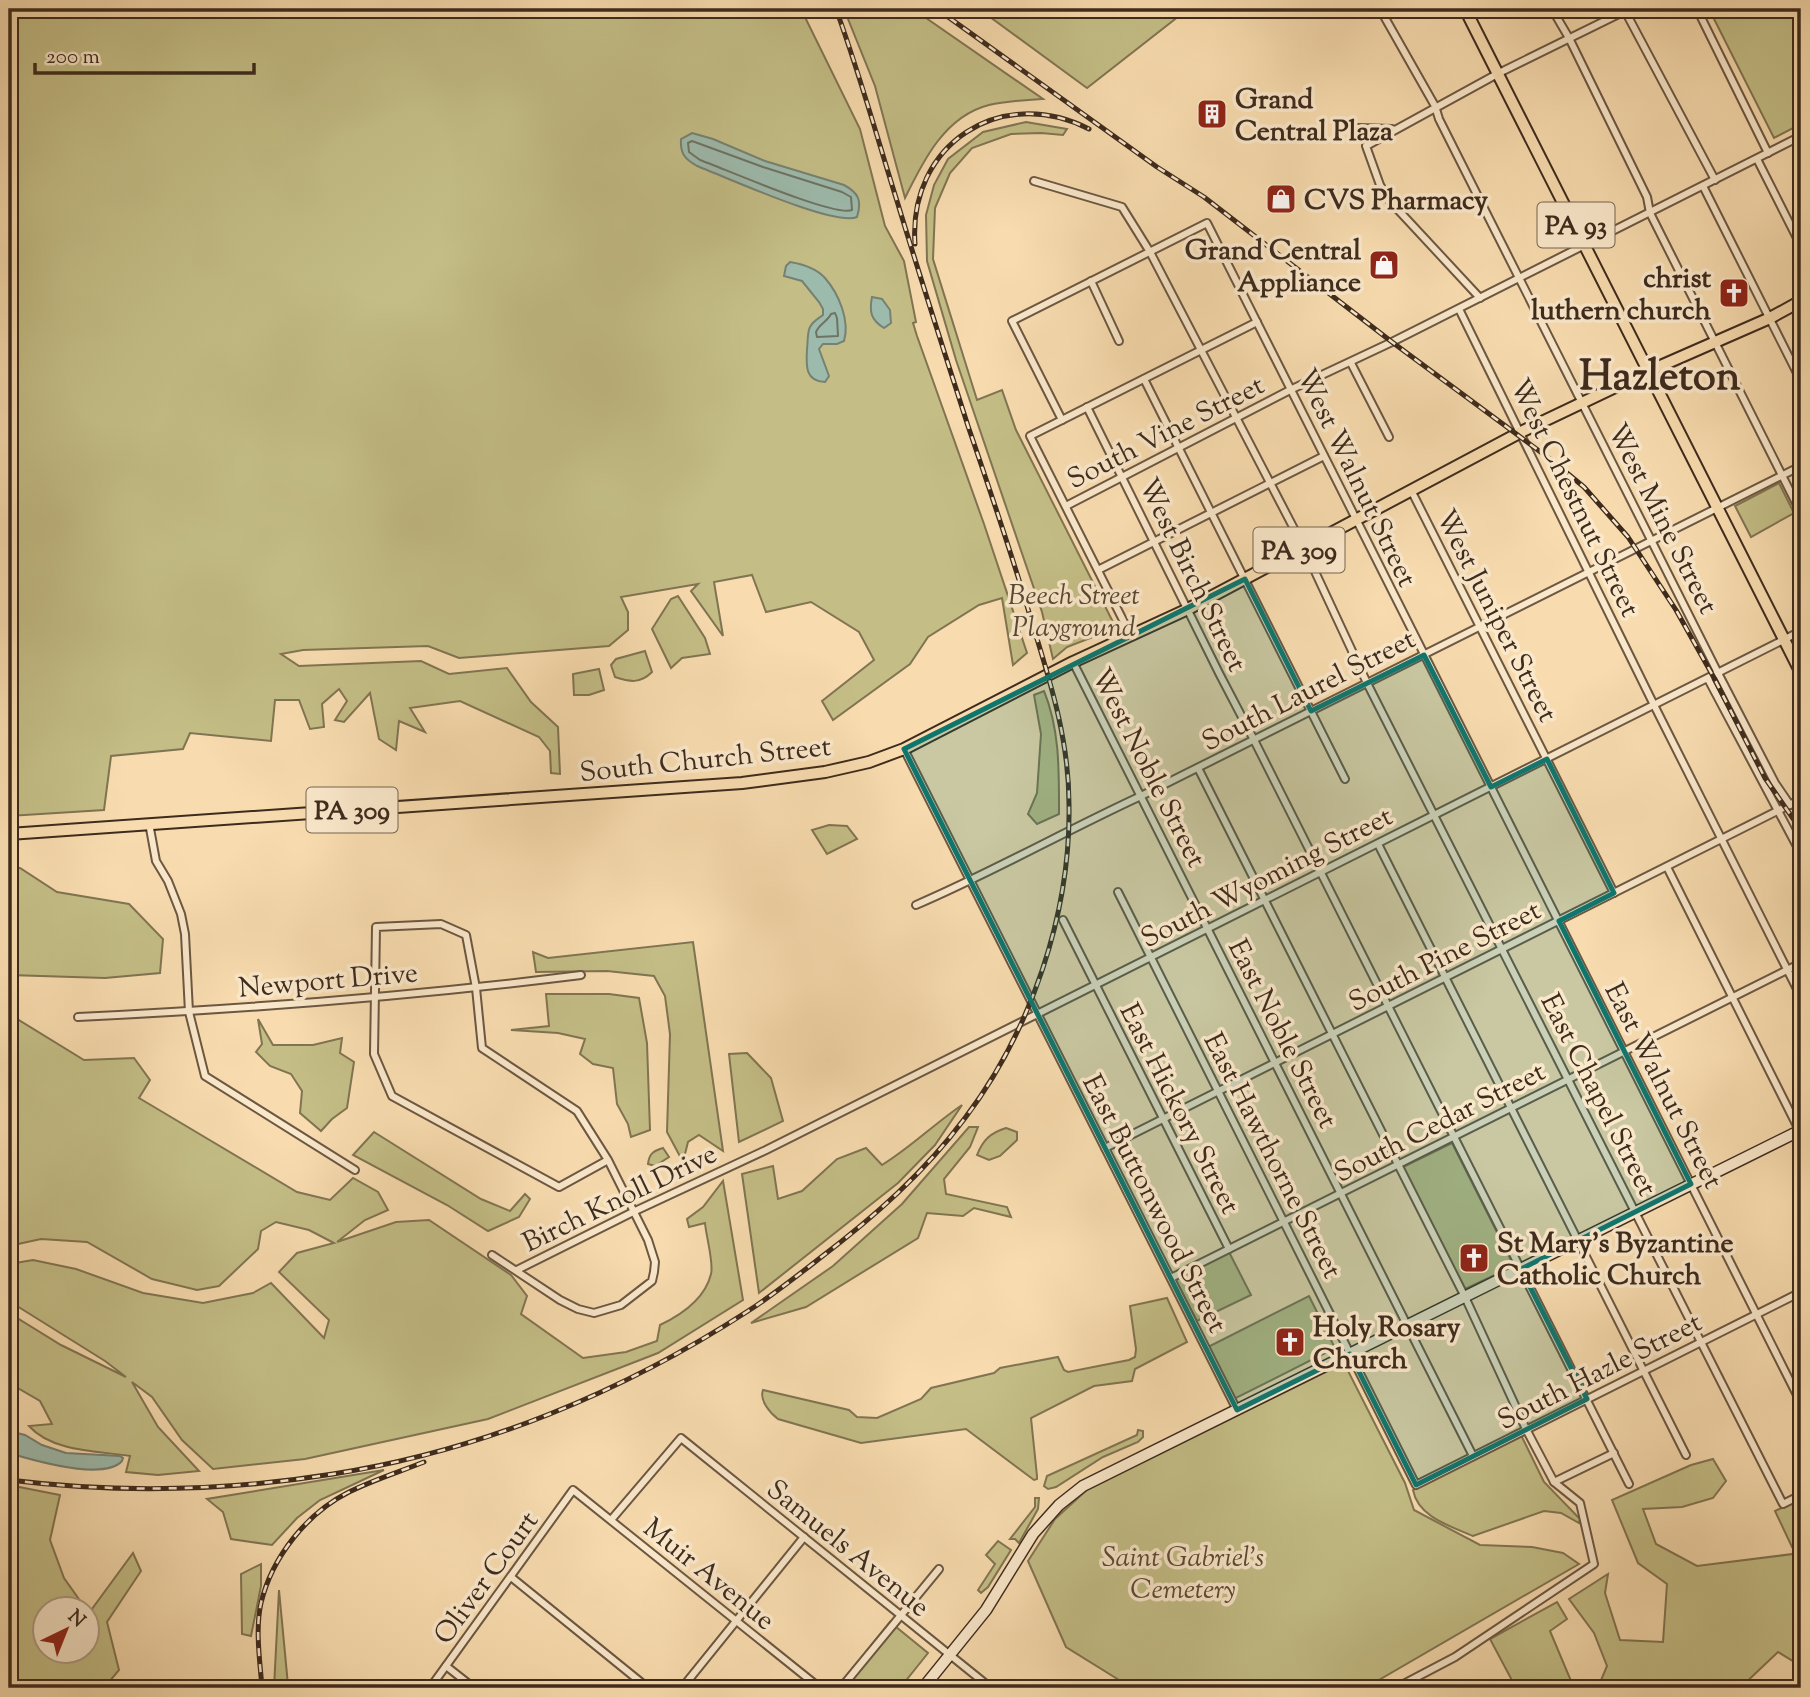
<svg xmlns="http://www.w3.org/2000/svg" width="1810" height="1697" viewBox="0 0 1810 1697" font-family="'Sorts Mill Goudy',serif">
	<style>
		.green { fill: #c4be86; stroke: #817452; stroke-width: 2 }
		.water { fill: #9dbbad; stroke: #778173; stroke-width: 2 }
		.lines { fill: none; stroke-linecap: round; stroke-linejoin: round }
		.shore { stroke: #6e7365; stroke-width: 2 }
		.minor-casing { stroke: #6c5742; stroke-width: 10 }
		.secondary-casing { stroke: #3e2b1d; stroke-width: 13 }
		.primary-casing { stroke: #3e2b1d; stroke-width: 14 }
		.trunk-casing { stroke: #3e2b1d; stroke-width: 14 }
		.minor { stroke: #fae8cb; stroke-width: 6 }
		.secondary { stroke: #fae8cb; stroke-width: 10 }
		.primary { stroke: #f8dcaf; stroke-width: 10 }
		.trunk { stroke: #f8dcaf; stroke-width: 10 }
		.rail-casing { stroke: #3e2b1d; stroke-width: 5 }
		.rail { stroke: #fae8cb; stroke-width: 2.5; stroke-dasharray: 8; stroke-linecap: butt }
		.marked { fill: #0f766e; fill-opacity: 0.2; stroke: #0f766e; stroke-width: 5; stroke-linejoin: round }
		.labels { text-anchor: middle; stroke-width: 7; stroke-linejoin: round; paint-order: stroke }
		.shield { fill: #fae8cb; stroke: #766451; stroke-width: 2 }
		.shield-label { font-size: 26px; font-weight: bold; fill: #3e2b1d }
		.poi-label { font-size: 28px; font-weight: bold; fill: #3e2b1d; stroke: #fae8cb; text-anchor: start }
		.street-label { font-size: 28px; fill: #3e2b1d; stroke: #fae8cb }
		.park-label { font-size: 28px; font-style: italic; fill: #594832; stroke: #fae8cb }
		.town-label { font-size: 42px; font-weight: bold; fill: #3e2b1d; stroke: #fae8cb }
	</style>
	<rect width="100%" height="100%" fill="#f8dcaf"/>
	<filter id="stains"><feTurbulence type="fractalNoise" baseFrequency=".00286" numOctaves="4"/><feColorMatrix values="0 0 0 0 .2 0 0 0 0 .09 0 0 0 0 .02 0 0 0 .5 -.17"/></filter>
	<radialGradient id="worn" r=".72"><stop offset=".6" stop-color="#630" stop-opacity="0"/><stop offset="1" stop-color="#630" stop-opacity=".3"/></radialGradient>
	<g class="green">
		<polygon points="9,9 801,9 860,129 885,226 904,261 916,322 913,323 917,336 984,524 1027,653 1013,665 1002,598 979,605 928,637 910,664 833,720 822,701 874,660 859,632 811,602 766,612 752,575 714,582 723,636 691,591 698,584 621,597 628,612 628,630 609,646 459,658 428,646 303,650 281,654 299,666 421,661 449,674 507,668 531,702 558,727 560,774 551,773 550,751 539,737 460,701 410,708 425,732 399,721 396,750 379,739 370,693 344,722 335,720 347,701 339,689 322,704 324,727 310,729 299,700 275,700 271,741 190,733 183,749 111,756 104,810 9,816"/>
		<path d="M844,9H913L1043,99C1025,100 1006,101 989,105C945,116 923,161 905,198L875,86Z"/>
		<polygon points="979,9 1188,9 1087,88"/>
		<polygon points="1709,9 1801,9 1801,124 1774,138"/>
		<polygon points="1026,122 1067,129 1063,135 1041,133 1011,134 972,148 950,173 935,208 933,259 977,400 1002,390 1016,430 1116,628 1067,647 1053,659 1042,612 956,360 927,261 926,215 934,185 948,159 983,132"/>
		<polygon points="1779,483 1794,513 1751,537 1735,506"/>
		<polygon points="678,596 705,638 710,654 682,658 671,668 652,629 671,599"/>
		<path d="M645,651L652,672C640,684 630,682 615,677L611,665L616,659Z"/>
		<polygon points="599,669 604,690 589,695 574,695 573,674"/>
		<path d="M1044,691C1060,730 1059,772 1059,814L1037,824L1028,814L1037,793L1041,734L1034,695Z"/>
		<polygon points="829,825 847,826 857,839 827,854 812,830"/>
		<polygon points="9,867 20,868 57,892 129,904 163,939 160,973 105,978 9,975"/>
		<polygon points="693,942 723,1151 699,1135 688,1142 683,1162 667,1132 670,1034 665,996 654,976 607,971 536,972 533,952 548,958"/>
		<polygon points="546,994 609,994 639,998 647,1043 650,1130 631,1137 628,1124 617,1104 613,1068 593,1064 580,1054 585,1039 558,1033 511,1030 549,1026"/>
		<path d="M9,1014L84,1060L134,1058L150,1080L139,1098L297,1192L330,1200L353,1178L378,1192L388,1210L365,1220L337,1242L396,1222L429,1220L511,1275L527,1296L521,1314L583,1358L626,1352L657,1341L660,1325C681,1315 705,1299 711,1274C714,1263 706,1236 705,1223L689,1227L687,1219L703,1207L723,1181L743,1300L658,1353L488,1419L305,1459L213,1469L182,1440L152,1397L132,1382L158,1427L199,1471L158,1475L126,1472L130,1456C99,1451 52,1452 29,1426L52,1424L40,1401L9,1383V1313L61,1345L126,1377L105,1361L9,1301V1264L33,1260L76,1269L143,1293L203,1303L253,1293L271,1283L324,1338L329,1320L279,1272L297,1253L334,1243L309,1230L276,1222L261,1231L258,1249L219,1286L197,1290L152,1279L87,1242L41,1239L9,1246Z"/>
		<polygon points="258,1019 273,1045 313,1045 342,1038 340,1053 354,1062 347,1108 332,1119 321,1131 300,1113 302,1091 291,1074 270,1066 256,1052 262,1044"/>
		<polygon points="747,1053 771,1078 783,1121 739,1142 729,1054"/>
		<path d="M962,1105L935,1145L898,1183L759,1293L742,1174L773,1166L778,1199L802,1191L837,1159L866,1148L882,1165C910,1148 934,1124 962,1105Z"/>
		<polygon points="969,1127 978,1127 970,1147 944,1179 946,1194 1007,1207 1011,1217 974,1208 963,1216 927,1213 918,1238 806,1307 751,1323 833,1266 902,1204"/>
		<path d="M1006,1128L1017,1132V1140L1000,1156L989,1160L977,1155C983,1140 990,1133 1006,1128Z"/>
		<polygon points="374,1132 481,1199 510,1211 525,1194 530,1199 519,1217 488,1231 447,1205 353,1155"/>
		<polygon points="1452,1143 1514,1266 1465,1289 1403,1167"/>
		<path d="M663,1148L669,1157L655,1166L648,1164C649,1154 653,1151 663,1148Z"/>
		<polygon points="1229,1252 1251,1295 1197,1321 1175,1279"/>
		<polygon points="1309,1296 1335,1348 1234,1399 1208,1347"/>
		<path d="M1167,1298L1187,1342L1135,1369L1132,1381L1094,1386L1031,1418L1037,1476V1479L1034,1480L966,1429L861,1443L778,1419C770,1413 759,1400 763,1390L849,1410L857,1417L877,1418L921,1399L931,1388L994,1373L1000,1368L1058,1357L1064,1370L1068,1372L1129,1360L1135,1357L1136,1349L1130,1306Z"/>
		<polygon points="1344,1363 1405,1483 1414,1510 1480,1545 1532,1547 1563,1553 1579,1564 1365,1688 1132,1688 1066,1647 1028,1561 1055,1519 1089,1488"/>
		<polygon points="1138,1430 1143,1431 1143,1437 1138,1442 1103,1457 1056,1487 1048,1489 1044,1486 1047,1476 1137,1435"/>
		<path d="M1521,1435L1544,1482L1580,1519L1579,1523L1561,1513L1544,1511L1473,1536C1450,1526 1418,1517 1413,1490Z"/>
		<polygon points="1713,1459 1726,1481 1713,1498 1682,1507 1643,1509 1656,1544 1697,1566 1801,1553 1801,1666 1778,1652 1740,1688 1594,1688 1599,1685 1607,1666 1594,1633 1569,1599 1608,1574 1605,1593 1620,1640 1663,1642 1667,1584 1638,1563 1612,1500 1691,1465"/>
		<polygon points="384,1470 320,1500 297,1518 272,1545 231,1539 223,1512 207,1499"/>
		<polygon points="9,1485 60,1495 50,1540 64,1578 86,1609 46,1610 46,1652 88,1652 88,1612 89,1613 133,1553 141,1571 107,1622 119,1670 104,1688 9,1688"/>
		<polygon points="1035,1498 1039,1498 1038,1509 1019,1543 1015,1539 1010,1539 1035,1507"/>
		<polygon points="1801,1499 1801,1543 1792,1547 1775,1511"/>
		<polygon points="998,1541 1011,1550 988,1587 981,1593 978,1590 995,1564 986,1555"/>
		<polygon points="261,1564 261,1586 251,1636 242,1634 241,1574"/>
		<polygon points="279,1590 288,1685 289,1688 274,1688"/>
		<polygon points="1557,1602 1567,1619 1550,1631 1574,1688 1516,1688 1490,1639"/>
		<polygon points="890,1622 928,1653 900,1688 837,1688"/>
	</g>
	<g class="water">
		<path d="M692,133L713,139L765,161L844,185C859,193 862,201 857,217C835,227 726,177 697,166C685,159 680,154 681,139Z"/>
		<path d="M790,262C802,264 817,269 825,278C839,294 850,321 844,341L837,344H823L819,349L829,376L825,382C805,381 806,366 807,349C808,342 807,333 810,327C813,321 818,319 823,315V309L819,302L802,281L784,276L786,266Z"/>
		<path d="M872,297L882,299L890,310L891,323L884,328C871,320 869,312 872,297Z"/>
		<path d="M9,1431L25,1435L42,1445L66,1453L120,1456L123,1458L122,1461C104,1481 32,1460 9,1453Z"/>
	</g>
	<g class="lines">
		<g class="shore">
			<path d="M692,141L763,167L842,192L851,197L852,210C834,217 725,169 700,160L689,152L688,143Z"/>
			<path d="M835,313L837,318L838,336L817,337L816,332C819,324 827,322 831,314Z"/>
		</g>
		<g class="minor-casing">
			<g id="minor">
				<polyline points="1380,9 1435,106 1439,119 1718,673 1775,783 1790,805"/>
				<polyline points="1552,9 1569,38 1647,197 1650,213 1801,513"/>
				<polyline points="1624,9 1715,180"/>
				<polyline points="1697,9 1768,153"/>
				<polyline points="1358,128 1392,129"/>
				<polyline points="1757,159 1801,246"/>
				<polyline points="1034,181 1122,207 1150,252 1304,548 1367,683 1783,1504 1801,1495"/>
				<polyline points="1703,186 1801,381"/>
				<polyline points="1091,281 1119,341"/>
				<polyline points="1480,298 1388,199 1380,185 1366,146 1499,73 1629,9"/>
				<polyline points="1459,309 1654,705 1801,997"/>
				<polyline points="1351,363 1389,437"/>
				<polyline points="1144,379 1345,779"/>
				<polyline points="1087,407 1220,675 1254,740 1629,1484"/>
				<polyline points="1062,420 1012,321 1207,223 1801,1403"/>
				<polyline points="1411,490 1614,893"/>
				<polyline points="1066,506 1292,389 1392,342 1801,136"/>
				<polyline points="1098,570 1324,456"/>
				<polyline points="1131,636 1030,436 1257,322"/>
				<polyline points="1073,662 1473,1456"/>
				<polyline points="1708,679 1801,854"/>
				<polyline points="904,749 1237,1410"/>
				<polyline points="1198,768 1465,1297 1526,1429 1554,1482 1580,1503 1594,1564 1455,1657 1396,1688"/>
				<polyline points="149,823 156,861 168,881 181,914 185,934 189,1012 205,1076 355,1170"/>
				<polyline points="1378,844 1686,1455"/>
				<polyline points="1667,867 1801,1134"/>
				<polyline points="1118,892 1416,1485 1801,1292"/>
				<path d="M916,905C993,872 1065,831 1141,796L1801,466"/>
				<polyline points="1063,920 1229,1249"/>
				<path d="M78,1017C246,1009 414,996 581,975"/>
				<polyline points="1105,1148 1801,799"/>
				<polyline points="492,1255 560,1300 578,1309 594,1313 621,1305 652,1281 654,1272 655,1262 648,1240 608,1160 577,1111 482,1048 476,988 466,935 441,924 376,927 374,1054 392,1096 559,1187 608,1160"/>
				<polyline points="517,1270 633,1212 766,1150 1801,631"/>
				<polyline points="1171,1278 1801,963"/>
				<polyline points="1554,1482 1614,1453"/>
				<polyline points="611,1520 681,1438 991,1688"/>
				<polyline points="511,1577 648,1688"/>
				<polyline points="446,1666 474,1688"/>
				<polyline points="430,1688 573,1490 820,1688"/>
				<polyline points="682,1688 804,1537"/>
				<polyline points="841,1688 939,1569"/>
			</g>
		</g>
		<g class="secondary-casing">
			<polyline id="secondary" points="923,1688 986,1610 1033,1534 1059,1505 1083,1486 1801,1130"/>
		</g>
		<g class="primary-casing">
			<polyline id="primary" points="1649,371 1770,318 1801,301"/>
		</g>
		<g class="trunk-casing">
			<g id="trunk">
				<polyline points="1465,9 1801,673"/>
				<polyline points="9,834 742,783 825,772 869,762 904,749 1073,662 1188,609 1521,432 1649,371"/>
			</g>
		</g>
		<use href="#minor" class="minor"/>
		<use href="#secondary" class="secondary"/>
		<use href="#primary" class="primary"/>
		<use href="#trunk" class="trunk"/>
		<g class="rail-casing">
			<g id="rail">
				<polyline points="937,9 1157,167 1204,197 1392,342 1550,459 1584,487 1628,537 1676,610 1713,676 1765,778 1801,830"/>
				<path d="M915,244C908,144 1001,84 1089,129"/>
				<path d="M9,1480C115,1493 227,1491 333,1474C481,1451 623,1392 748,1311C773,1295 797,1276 820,1258C874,1217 924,1173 965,1118C1031,1031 1071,913 1069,804C1069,743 1052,687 1034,629C1014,561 991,493 968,426C944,351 920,277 897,201C877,137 859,72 836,9"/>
				<path d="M262,1688C260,1661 255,1630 261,1603C272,1557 307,1513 349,1492C373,1480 399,1472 424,1462"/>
			</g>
		</g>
		<use href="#rail" class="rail"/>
	</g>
	<path class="marked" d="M1245,579L1311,711L1424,655L1491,787L1547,759L1614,893L1559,921L1691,1184L1521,1269L1587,1399L1416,1485L1350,1354L1237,1410L904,749Z"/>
	<defs>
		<g id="building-square" transform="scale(1.575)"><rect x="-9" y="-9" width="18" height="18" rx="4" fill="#8f2418" stroke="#fae8cb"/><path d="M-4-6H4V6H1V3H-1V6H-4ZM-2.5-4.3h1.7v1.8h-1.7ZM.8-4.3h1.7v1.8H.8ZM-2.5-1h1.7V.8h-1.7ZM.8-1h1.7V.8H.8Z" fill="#fff"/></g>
		<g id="shop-square" transform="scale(1.575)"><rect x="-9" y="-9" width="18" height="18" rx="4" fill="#8f2418" stroke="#fae8cb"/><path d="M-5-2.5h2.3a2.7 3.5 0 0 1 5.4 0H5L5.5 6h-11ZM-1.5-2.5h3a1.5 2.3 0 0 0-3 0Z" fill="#fff"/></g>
		<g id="church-square" transform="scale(1.575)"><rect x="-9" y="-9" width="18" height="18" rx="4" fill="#8f2418" stroke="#fae8cb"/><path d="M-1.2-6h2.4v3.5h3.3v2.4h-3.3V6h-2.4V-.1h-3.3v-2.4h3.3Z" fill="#fff"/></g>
	</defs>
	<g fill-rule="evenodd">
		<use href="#building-square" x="1212" y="114"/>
		<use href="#shop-square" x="1281" y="199"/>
		<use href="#shop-square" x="1384" y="265"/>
		<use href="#church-square" x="1734" y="293"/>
		<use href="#church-square" x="1474" y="1258"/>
		<use href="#church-square" x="1290" y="1342"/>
	</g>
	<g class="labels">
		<g class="shield">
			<rect x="1537.5" y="202.5" width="77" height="45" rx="5"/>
			<rect x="1253.5" y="527.5" width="91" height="45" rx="5"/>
			<rect x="306.5" y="787.5" width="91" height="45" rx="5"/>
		</g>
		<g class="shield-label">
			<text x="1576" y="234">PA 93</text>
			<text x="1299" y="559">PA 309</text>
			<text x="352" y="819">PA 309</text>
		</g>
		<g class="poi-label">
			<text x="1235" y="108">Grand<tspan x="1235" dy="32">Central Plaza</tspan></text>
			<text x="1304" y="209">CVS Pharmacy</text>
			<text x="1361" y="259" text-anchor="end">Grand Central<tspan x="1361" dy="32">Appliance</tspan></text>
			<text x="1711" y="287" text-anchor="end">christ<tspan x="1711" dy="32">luthern church</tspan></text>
			<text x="1497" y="1252">St Mary's Byzantine<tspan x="1497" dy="32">Catholic Church</tspan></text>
			<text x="1313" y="1336">Holy Rosary<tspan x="1313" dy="32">Church</tspan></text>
		</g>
		<g class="street-label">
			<text transform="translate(1165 431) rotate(-27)" y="10">South Vine Street</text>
			<text transform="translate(1358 477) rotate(64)" y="10">West Walnut Street</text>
			<text transform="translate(1576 497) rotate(64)" y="10">West Chestnut Street</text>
			<text transform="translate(1664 518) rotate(63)" y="10">West Mine Street</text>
			<text transform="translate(1194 574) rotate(64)" y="10">West Birch Street</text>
			<text transform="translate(1498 615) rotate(63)" y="10">West Juniper Street</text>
			<text transform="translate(1308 689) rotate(-27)" y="10">South Laurel Street</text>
			<text transform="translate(705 758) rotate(-6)" y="10">South Church Street</text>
			<text transform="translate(1150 767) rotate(63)" y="10">West Noble Street</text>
			<text transform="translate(1266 876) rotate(-27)" y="10">South Wyoming Street</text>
			<text transform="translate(1444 955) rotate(-27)" y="10">South Pine Street</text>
			<text transform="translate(328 979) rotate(-5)" y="10">Newport Drive</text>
			<text transform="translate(1284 1033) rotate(63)" y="10">East Noble Street</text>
			<text transform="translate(1665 1085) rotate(63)" y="10">East Walnut Street</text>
			<text transform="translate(1600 1094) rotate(63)" y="10">East Chapel Street</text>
			<text transform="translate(1181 1108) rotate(63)" y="10">East Hickory Street</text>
			<text transform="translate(1439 1121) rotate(-27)" y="10">South Cedar Street</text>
			<text transform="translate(1274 1155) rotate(63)" y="10">East Hawthorne Street</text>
			<text transform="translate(619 1197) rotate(-26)" y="10">Birch Knoll Drive</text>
			<text transform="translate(1156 1203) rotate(63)" y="10">East Buttonwood Street</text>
			<text transform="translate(1599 1370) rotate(-27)" y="10">South Hazle Street</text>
			<text transform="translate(849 1547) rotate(39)" y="10">Samuels Avenue</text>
			<text transform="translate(710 1573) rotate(39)" y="10">Muir Avenue</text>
			<text transform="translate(485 1577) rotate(-54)" y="10">Oliver Court</text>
		</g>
		<g class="park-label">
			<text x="1074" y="604">Beech Street<tspan x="1074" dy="32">Playground</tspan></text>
			<text x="1183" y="1566">Saint Gabriel's<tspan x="1183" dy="32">Cemetery</tspan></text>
		</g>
		<g class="town-label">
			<text x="1660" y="389">Hazleton</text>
		</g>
	</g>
	<rect width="1810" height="1697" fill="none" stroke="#f8dcaf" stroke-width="35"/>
	<rect x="10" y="10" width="1789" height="1676" fill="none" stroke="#3e2b1d" stroke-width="3.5"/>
	<rect x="18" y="18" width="1775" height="1662" fill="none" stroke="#3e2b1d" stroke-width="2"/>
	<g transform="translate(66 1630) rotate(43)"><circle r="33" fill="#fae8cb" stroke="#af9c85" stroke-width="2"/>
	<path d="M0-5L12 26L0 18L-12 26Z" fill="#8f2418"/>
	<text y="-10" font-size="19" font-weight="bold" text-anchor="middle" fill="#3e2b1d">N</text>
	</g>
	<path d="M35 63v10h219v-10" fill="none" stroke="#3e2b1d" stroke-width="3.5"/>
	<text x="46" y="63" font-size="21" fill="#3e2b1d" stroke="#fae8cb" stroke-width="5" paint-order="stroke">200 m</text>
	<rect width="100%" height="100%" filter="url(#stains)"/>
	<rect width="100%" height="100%" fill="url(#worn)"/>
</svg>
